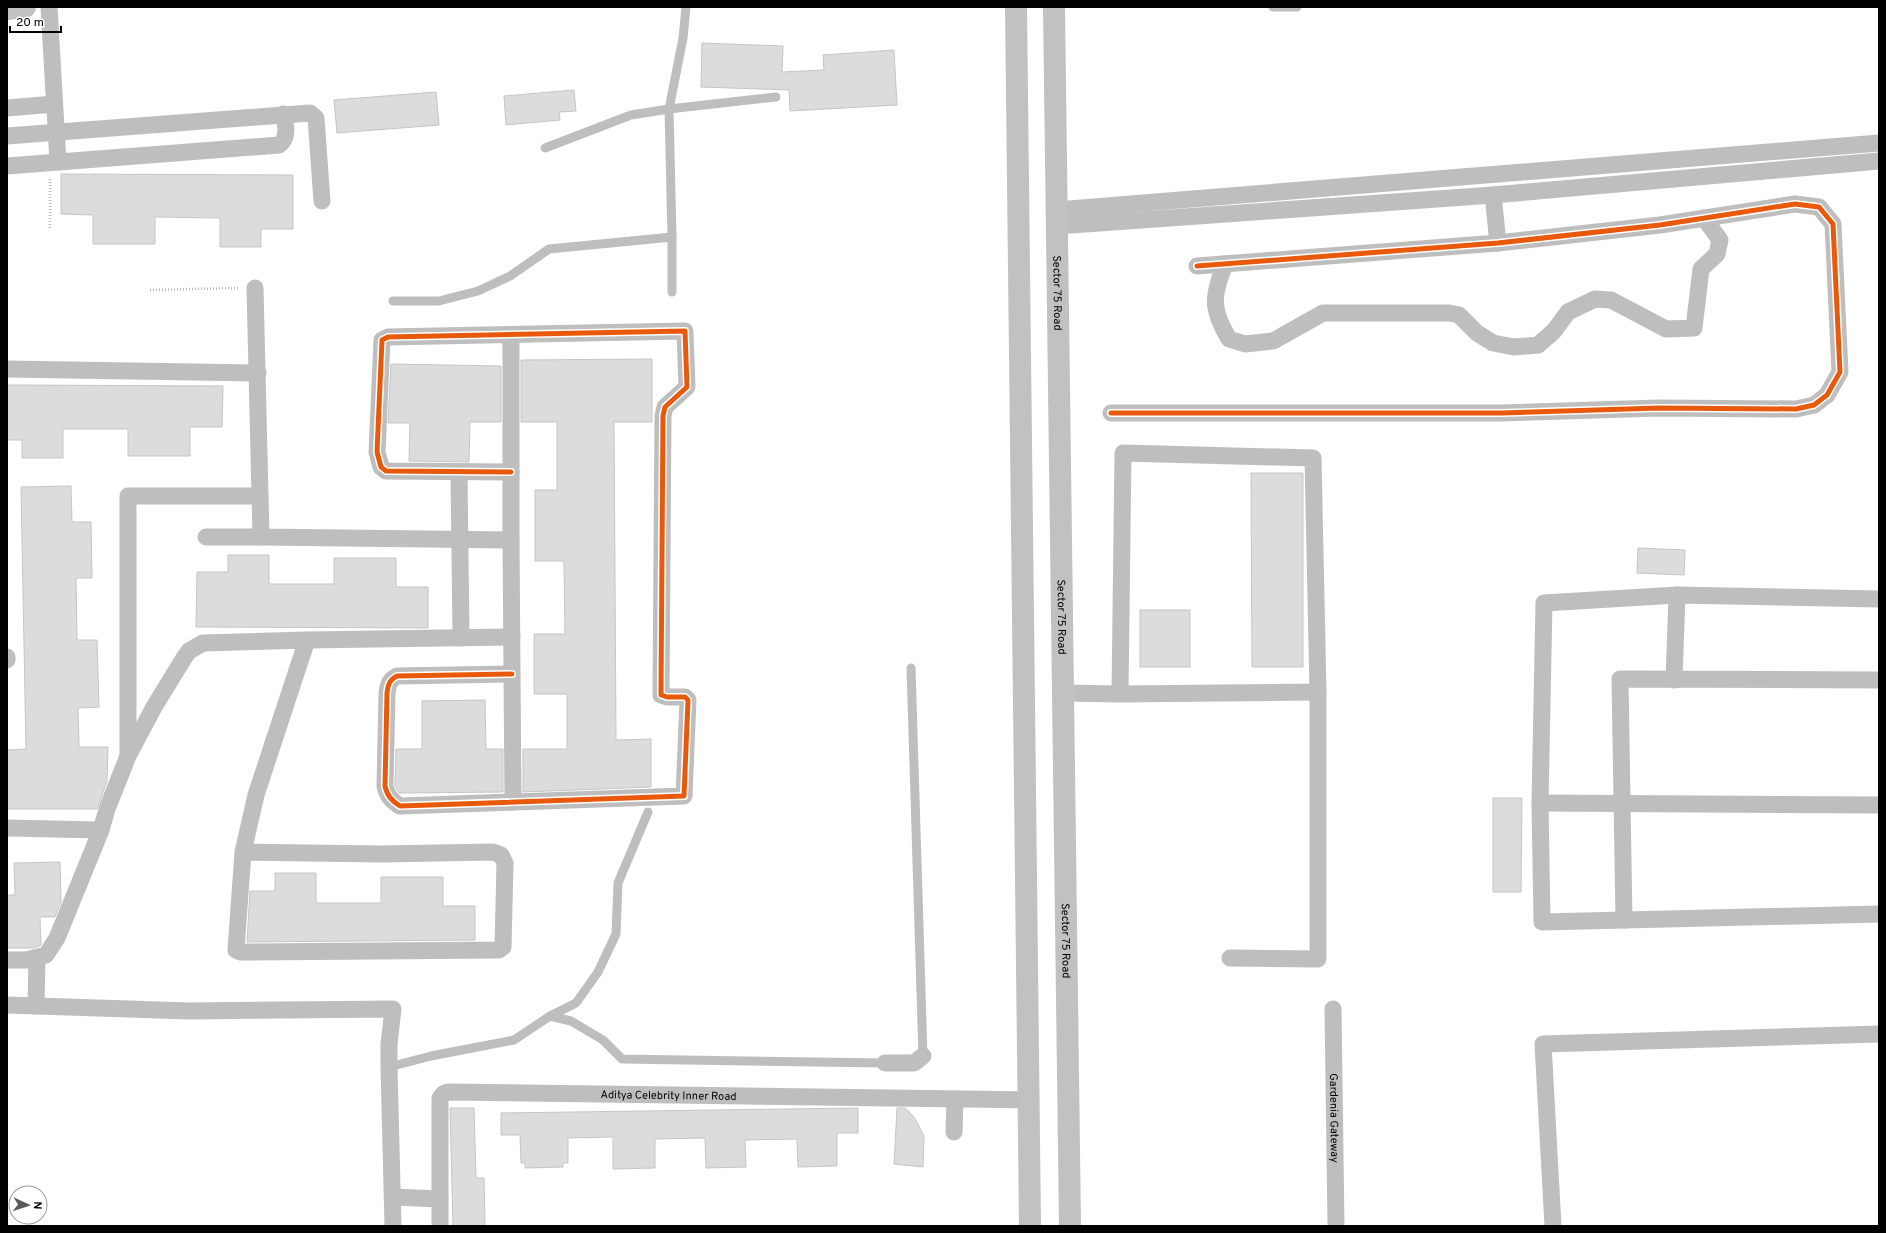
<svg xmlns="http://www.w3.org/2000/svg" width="1886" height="1233" viewBox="0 0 1886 1233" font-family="Overpass,sans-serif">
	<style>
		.building { fill: #dcdcdc; stroke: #c5c5c5 }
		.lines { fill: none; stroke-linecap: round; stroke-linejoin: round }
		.path { stroke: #b8b8b8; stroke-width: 2.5; stroke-dasharray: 1 2; stroke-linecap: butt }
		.lane { stroke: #bebebe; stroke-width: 9 }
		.street { stroke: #bebebe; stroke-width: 17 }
		.secondary { stroke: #c1c1c1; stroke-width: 22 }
		.cycleway-casing { stroke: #fff; stroke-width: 8 }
		.cycleway { stroke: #e8590c; stroke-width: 5 }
		.labels { text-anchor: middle; stroke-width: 3.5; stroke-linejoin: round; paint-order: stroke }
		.street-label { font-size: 11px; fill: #000; stroke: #fff }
	</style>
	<rect width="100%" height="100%" fill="#fff"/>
	<g class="building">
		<polygon points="702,43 783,46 782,72 824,70 823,55 894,50 897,105 790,111 789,90 701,87"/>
		<polygon points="574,90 576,111 559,112 560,120 506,125 504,96"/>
		<polygon points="436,92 439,125 337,133 334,100"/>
		<polygon points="61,174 293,175 293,229 261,229 261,247 220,247 220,218 155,217 155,244 93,244 93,215 61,214"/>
		<polygon points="652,359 652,422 614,422 616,740 651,739 651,787 523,792 523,749 567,749 567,694 534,694 534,634 565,634 564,561 535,561 535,490 557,490 557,422 521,422 521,360"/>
		<polygon points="391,364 501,366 501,422 470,422 469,462 409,461 410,423 388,423"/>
		<polygon points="7,385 223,386 222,427 190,427 190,456 128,456 128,429 63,429 63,458 22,458 22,440 7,440"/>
		<polygon points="1251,473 1303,473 1303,667 1252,667"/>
		<polygon points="71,486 72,522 91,522 92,578 76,578 77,640 97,640 99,707 78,708 79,747 108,747 107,781 97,809 7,809 7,750 26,749 21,487"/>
		<polygon points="1638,548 1685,550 1684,575 1637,573"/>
		<polygon points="228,555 269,555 269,584 334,584 334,558 396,558 396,587 428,587 428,628 196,627 197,572 228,572"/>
		<rect x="1140" y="610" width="50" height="57"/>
		<polygon points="485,700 486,749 503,749 503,792 399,793 395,786 396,749 422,749 422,701"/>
		<polygon points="1493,798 1522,798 1521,892 1493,892"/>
		<polygon points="60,862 61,902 55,917 40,917 41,945 34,948 7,948 7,895 15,895 14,863"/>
		<polygon points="275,873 316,873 316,903 381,903 381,877 443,877 443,906 475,906 475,940 247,942 250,891 275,891"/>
		<polygon points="450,1108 474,1108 476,1178 484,1178 485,1226 453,1226"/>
		<polygon points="858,1108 858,1133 837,1133 837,1166 798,1167 797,1139 745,1140 746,1167 706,1168 705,1138 655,1139 655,1168 613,1169 613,1137 568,1138 568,1163 563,1163 563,1167 525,1168 525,1163 521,1163 520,1135 501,1135 501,1113"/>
		<polygon points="897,1108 905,1108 914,1117 924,1136 923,1167 894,1164"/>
	</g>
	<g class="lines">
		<g class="path">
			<polyline points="50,179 50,230"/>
			<polyline points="150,290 238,288"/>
		</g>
		<g class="lane">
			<polyline points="1273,7 1297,7"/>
			<polyline points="545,148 631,115 669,109 776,97"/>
			<polyline points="672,292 672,237 669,109 683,38 686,7"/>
			<polyline points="393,301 439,301 478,291 510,276 549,249 672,237"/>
			<polyline points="911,668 923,1056"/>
			<polyline points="550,1016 571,1021 603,1040 622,1059 885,1063"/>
			<polyline points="389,1067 431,1056 514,1040 550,1016 576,1003 598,972 616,934 618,883 648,812"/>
		</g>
		<g class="street">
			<polyline points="49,7 58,162"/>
			<polyline points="7,108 54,104"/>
			<polyline points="7,136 310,113 316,118 322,201"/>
			<path d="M7,166L279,145C289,138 286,125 283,114"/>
			<polyline points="1493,195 1498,243"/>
			<polyline points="1057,210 1879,143"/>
			<polyline points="1057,226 1493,195 1879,161"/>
			<path d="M1225,264C1212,296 1211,309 1229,339L1245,344L1273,341L1323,313H1449L1459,315L1477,333L1493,343L1514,347L1538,345L1554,331L1568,312L1595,299L1611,300L1666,329L1694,328L1701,269L1717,254L1720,240L1704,218"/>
			<polyline points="7,369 258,373"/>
			<polyline points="1111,413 1501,413 1659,408 1796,409 1814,405 1827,395 1840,372 1833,224 1819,207 1795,204 1660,225 1498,243 1197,266"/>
			<polyline points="459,472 461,638"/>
			<path d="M511,472L386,471L381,467L377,452L382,340L388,337L685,331L687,387L665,407L663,416L661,692V695L667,697H685L688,700L684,796L400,806C392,801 387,796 385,786L387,693C388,685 389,680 397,676L512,674"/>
			<polyline points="260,496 261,537 511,540 511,335"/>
			<polyline points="206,537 261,537"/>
			<polyline points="511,540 513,802"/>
			<polyline points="1879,599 1677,595 1544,603 1540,803 1542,922 1879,914"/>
			<polyline points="307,640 512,637"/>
			<polyline points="7,657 7,660"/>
			<polyline points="1674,680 1677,595"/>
			<polyline points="1063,693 1120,694 1318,692 1313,458 1123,453 1120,694"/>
			<polyline points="128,754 128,496 260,496 255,288"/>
			<polyline points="1540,803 1879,805"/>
			<polyline points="7,828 101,830"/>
			<polyline points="1624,920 1620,679 1879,680"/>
			<polyline points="1230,958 1318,959 1318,692"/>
			<polyline points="7,960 26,960 46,955 57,938 101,830 107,809 128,756 154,707 184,658 189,651 203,643 307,640 256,795 243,852 236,950 241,952 499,950 503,947 505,863 501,855 493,852 381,854 243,852"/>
			<polyline points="7,1005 189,1011 393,1009 389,1044 389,1067 393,1226"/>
			<polyline points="36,1006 37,958"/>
			<path id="s1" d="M1333,1009L1336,1226"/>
			<polyline points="885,1063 914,1063 923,1056"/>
			<polyline points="954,1132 955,1099"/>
			<polyline points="393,1197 440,1199"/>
			<path id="s2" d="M440,1226V1098L443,1094L448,1092L1028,1100"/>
			<polyline points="1553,1226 1543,1044 1879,1034"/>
		</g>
		<g class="secondary">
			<polyline points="1016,7 1030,1226"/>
			<path id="s3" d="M1054,7L1070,1226"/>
			<polyline points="7,9 25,7"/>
		</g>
		<g class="cycleway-casing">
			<g id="cycleway">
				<polyline points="1111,413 1501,413 1659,408 1796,409 1814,405 1827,395 1840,372 1833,224 1819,207 1795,204 1660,225 1498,243 1197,266"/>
				<path d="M511,472L386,471L381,467L377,452L382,340L388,337L685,331L687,387L665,407L663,416L661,692V695L667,697H685L688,700L684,796L400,806C392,801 387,796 385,786L387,693C388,685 389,680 397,676L512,674"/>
			</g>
		</g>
		<use href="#cycleway" class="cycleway"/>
	</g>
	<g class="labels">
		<g class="street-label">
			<text dy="4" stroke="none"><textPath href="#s3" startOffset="286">Sector 75 Road</textPath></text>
			<text dy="4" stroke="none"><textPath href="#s3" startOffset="610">Sector 75 Road</textPath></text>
			<text dy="4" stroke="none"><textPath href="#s3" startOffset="934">Sector 75 Road</textPath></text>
			<text dy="4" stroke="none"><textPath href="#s2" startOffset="359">Aditya Celebrity Inner Road</textPath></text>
			<text dy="4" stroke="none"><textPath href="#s1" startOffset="109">Gardenia Gateway</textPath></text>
		</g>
	</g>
	<rect width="1886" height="1233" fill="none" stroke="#000000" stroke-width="16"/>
	<g transform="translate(28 1205) rotate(93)"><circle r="19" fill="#ffffff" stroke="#999999"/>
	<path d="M0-3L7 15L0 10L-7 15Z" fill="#595959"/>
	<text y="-6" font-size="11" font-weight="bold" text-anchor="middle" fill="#000000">N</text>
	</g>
	<path d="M10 26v6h51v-6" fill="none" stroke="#000000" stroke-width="2"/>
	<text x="16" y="26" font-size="12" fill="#000000" stroke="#ffffff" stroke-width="3" paint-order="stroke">20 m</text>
</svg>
